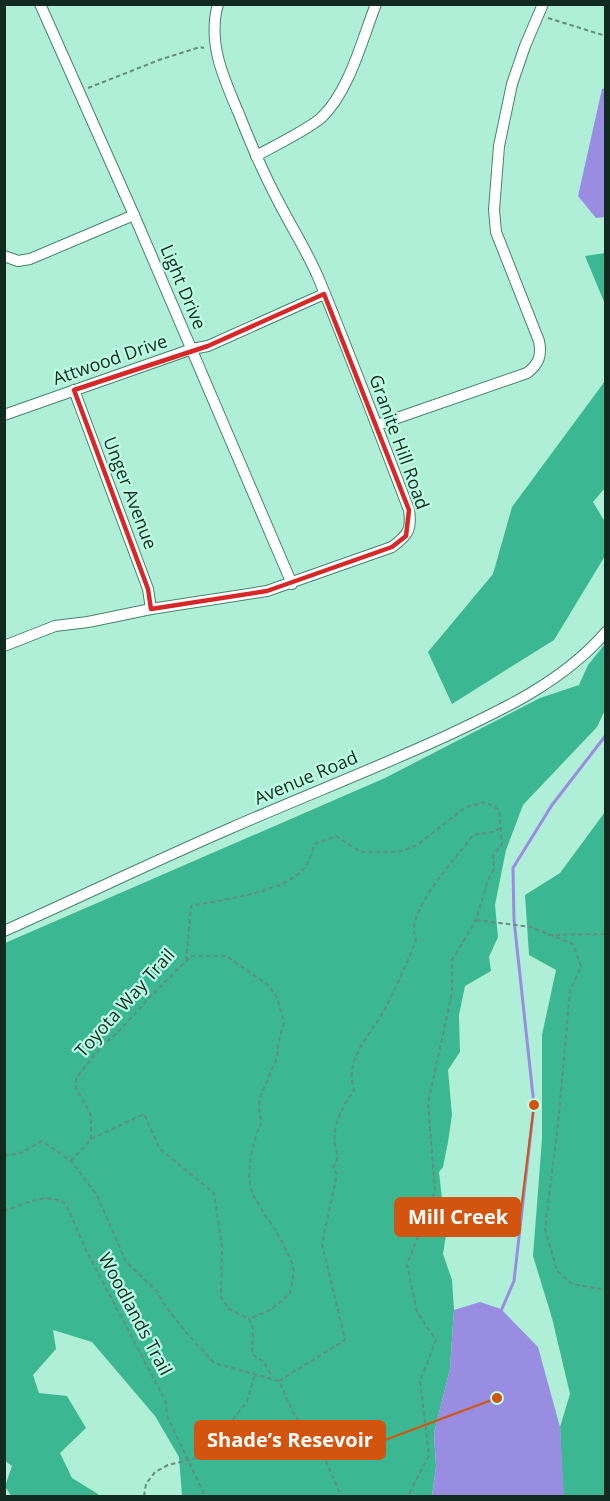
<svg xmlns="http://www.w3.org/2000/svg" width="610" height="1501" viewBox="0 0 610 1501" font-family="'Open Sans',sans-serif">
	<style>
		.forest { fill: #3bb892 }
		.water { fill: #988de1 }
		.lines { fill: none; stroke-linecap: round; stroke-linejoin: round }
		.stream { stroke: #988de1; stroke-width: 3 }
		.minor-casing { stroke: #46836e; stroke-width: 12 }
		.path { stroke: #618e7d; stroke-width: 2; stroke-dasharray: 4.5 3; stroke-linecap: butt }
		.minor { stroke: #fff; stroke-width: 10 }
		.marked { fill: none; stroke: #d62828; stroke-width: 4.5; stroke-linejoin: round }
		.labels { text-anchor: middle; stroke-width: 4.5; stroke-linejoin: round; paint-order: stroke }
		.street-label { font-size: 18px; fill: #102a21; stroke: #bdfde4 }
		.leader { fill: none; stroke: #d2540e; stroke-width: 2 }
		.callout-dot { fill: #d2540e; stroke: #bdfde4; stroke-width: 2 }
		.callout { fill: #d2540e; stroke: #d2540e; stroke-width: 2 }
		.callout-label { font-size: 20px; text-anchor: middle; font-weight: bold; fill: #fff }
	</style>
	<rect width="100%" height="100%" fill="#b0efd7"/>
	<g class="forest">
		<polygon points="605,253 606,253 605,304 585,256"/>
		<polygon points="605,381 605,488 593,502 605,522 605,556 554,640 452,704 428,652 493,574 512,507"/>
		<polygon points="605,644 605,710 597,727 523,805 506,850 495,905 498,937 489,957 491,971 465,986 459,1015 460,1052 448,1070 452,1115 448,1142 443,1167 439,1172 446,1235 443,1254 452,1280 454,1310 450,1369 434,1433 436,1466 432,1496 182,1496 179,1457 155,1416 92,1342 53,1330 56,1349 33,1375 39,1393 67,1396 86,1428 60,1453 72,1478 98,1494 99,1496 11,1496 5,1486 12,1466 5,1461 5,943 385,778 540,698 579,685 588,665"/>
		<polygon points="605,812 605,1496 563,1496 560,1427 570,1394 552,1318 533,1256 542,1139 542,1035 556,970 529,955 525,895 560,873"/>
	</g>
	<g class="water">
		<polygon points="605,88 605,217 596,218 578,196 602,89"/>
		<polygon points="480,1302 501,1309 538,1347 560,1427 564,1496 432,1496 436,1466 434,1433 450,1369 454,1310"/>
	</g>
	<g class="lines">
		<polyline class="stream" points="501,1311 514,1281 534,1105 514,920 513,868 552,805 606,735"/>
		<g class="minor-casing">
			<g id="minor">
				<polyline points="40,4 134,215 292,584"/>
				<path d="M256,156C274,146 307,130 321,118C349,92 362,40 376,4"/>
				<polyline points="4,256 18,261 30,259 134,215"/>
				<polyline points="74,390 148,589 151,609"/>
				<polyline points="4,415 192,349 208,346 324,294"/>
				<path d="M377,425L527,373C539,364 542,355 539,341L496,232L494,210L499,146L512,84L525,46L543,4"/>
				<path d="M4,646L55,626L88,622L151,609L267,591L392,547C408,535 412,530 409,510C379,432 350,354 318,277C306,249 289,223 276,197C262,170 250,142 239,114C224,79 207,43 218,4"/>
				<path d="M4,931C80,897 155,861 231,828C302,797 374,769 444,737C502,710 563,682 606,632"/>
			</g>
		</g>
		<g class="path">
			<polyline points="548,18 606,36"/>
			<polyline points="88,88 159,60 200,47 204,48"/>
			<polyline points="476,920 531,927 573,944 581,966 570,991 558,1124 545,1229 557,1271 572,1284 606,1290"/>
			<polyline points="548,935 606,934"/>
			<path d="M186,961L191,906C223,899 286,893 306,866C310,860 312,850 315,844L336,836L361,852H398L417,845L466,807L486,802L499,810L502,844L493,856L494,869L488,880L476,920L452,960V993L428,1103L435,1191L407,1265L417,1312L436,1340L420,1381L429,1455L408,1496"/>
			<polyline points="91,1139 144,1114 160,1149 214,1193 222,1248 221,1297 229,1309 249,1319 253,1329 252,1354 264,1362 272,1377"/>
			<polyline points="4,1156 21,1153 42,1141 71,1161 97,1195 126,1262 158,1292 163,1303 184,1330 214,1363 279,1381 294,1414 325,1459 341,1496"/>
			<path d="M71,1161L91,1139V1115L76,1088V1078L100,1048L118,1032L151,996L191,956H226L267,984L277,997L284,1022L278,1044L277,1058L260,1097L259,1113L262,1122C253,1137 244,1178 253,1194C265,1218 285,1240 293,1267C295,1274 291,1286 290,1294L270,1310L249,1319"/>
			<path d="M4,1211C25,1204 46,1191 66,1204L87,1252L165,1400L168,1418L205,1496"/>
			<path d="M279,1381L345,1340L322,1244L337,1174L333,1168L338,1157C329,1130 339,1113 354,1090C344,1058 371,1035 385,1009C396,987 407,964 416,940C403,912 457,858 473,835L493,832L502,827"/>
			<polyline points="144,1496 146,1484 155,1472 168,1465 201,1457 222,1444 229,1424 247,1402 255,1374"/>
		</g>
		<use href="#minor" class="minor"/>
	</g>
	<path class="marked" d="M324,294L409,510L406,536L392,547L267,591L151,609L148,589L74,390L208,346Z"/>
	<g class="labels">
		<g class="street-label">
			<text transform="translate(183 287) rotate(67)" y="6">Light Drive</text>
			<text transform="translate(110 360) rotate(-19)" y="6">Attwood Drive</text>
			<text transform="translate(399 442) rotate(70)" y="6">Granite Hill Road</text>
			<text transform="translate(130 493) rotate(69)" y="6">Unger Avenue</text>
			<text transform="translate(306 778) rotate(-23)" y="6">Avenue Road</text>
			<text transform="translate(125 1003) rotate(-48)" y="6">Toyota Way Trail</text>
			<text transform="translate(135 1314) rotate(62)" y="6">Woodlands Trail</text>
		</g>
	</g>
	<path class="leader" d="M534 1105L520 1217M497 1398L385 1440"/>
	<g class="callout-dot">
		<circle cx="534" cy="1105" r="6"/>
		<circle cx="497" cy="1398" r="6"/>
	</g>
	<g class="callout">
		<rect x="395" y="1198" width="125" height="38" rx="6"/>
		<rect x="195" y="1421" width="190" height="38" rx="6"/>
	</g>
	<g class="callout-label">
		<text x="458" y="1224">Mill Creek</text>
		<text x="290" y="1447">Shade’s Resevoir</text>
	</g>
	<rect width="610" height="1501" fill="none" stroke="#102a21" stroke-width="12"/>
</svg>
